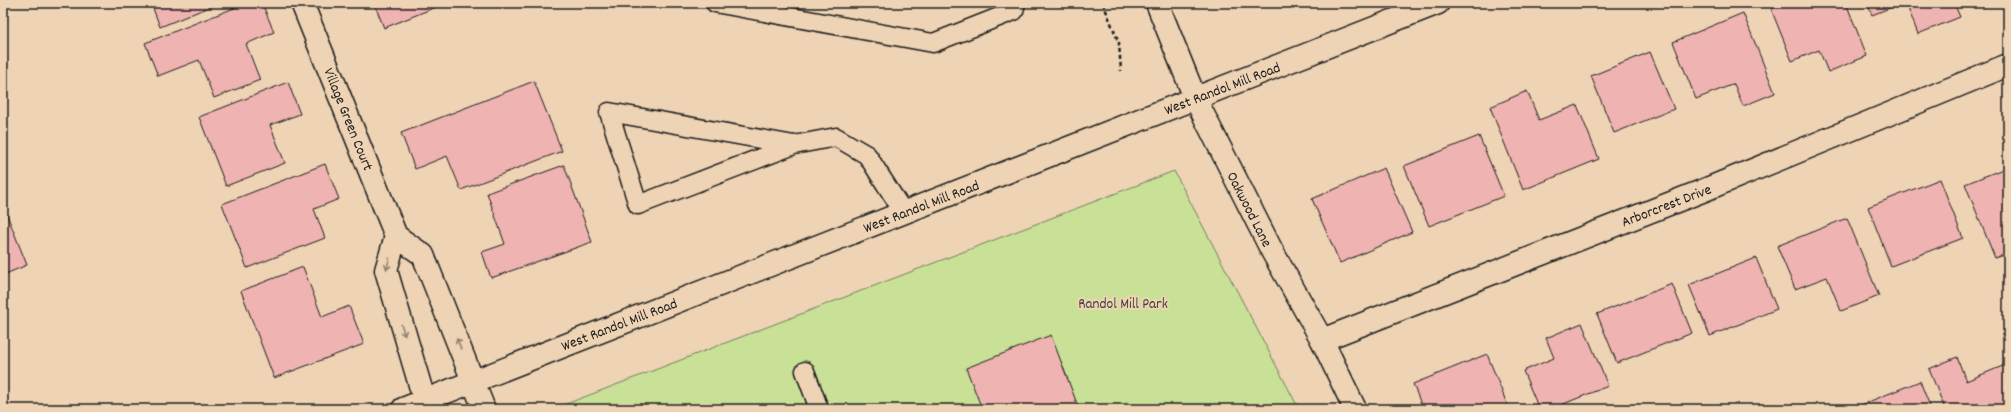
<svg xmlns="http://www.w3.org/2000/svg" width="2011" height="412" viewBox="0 0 2011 412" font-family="Dekko,sans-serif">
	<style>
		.green { fill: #c9e197; stroke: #727e5a }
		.building { fill: #efb3b1; stroke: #1c1c1c }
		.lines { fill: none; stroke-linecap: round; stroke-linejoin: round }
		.service-casing { stroke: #1c1c1c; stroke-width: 21 }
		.minor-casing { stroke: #1c1c1c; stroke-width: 25 }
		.tertiary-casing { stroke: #1c1c1c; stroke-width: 25 }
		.secondary-casing { stroke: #1c1c1c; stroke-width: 25 }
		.path { stroke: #1c1c1c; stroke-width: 2.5; stroke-dasharray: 4 3; stroke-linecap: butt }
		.service { stroke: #eed4b5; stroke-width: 18 }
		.minor { stroke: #eed4b5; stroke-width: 22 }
		.tertiary { stroke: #eed4b5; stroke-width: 22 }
		.secondary { stroke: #eed4b5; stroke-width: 22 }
		.oneway { stroke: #908170 }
		.labels { text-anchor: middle; stroke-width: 4; stroke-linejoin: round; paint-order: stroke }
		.street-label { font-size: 15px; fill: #1c1c1c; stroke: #eed4b5 }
		.park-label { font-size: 15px; fill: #3f4335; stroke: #eed4b5 }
	</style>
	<rect width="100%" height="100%" fill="#eed4b5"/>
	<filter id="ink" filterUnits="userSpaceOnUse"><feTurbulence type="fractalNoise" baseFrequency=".025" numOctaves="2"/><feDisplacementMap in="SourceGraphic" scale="8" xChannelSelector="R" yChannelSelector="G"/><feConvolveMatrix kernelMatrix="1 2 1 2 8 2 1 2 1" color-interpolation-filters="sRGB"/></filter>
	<g filter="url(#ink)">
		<polygon class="green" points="1174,171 1299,409 553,409"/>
		<g class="building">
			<polygon points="151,3 219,3 160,27"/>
			<polygon points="247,3 262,3 274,32 246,44 260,80 214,98 199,60 158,76 145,43"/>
			<polygon points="374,3 434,3 436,7 384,28"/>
			<polygon points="1787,3 1846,3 1867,56 1828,72 1819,50 1792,61 1771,9"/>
			<polygon points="1867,3 1902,3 1872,15"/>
			<polygon points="1906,3 1954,3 1960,17 1918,34"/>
			<polygon points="1743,13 1775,93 1743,106 1734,84 1696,99 1673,42"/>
			<polygon points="1650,52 1674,109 1614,133 1591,76"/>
			<polygon points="534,81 562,151 461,190 447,156 415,169 401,133"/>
			<polygon points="288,82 300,114 270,125 285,163 226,186 199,117"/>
			<polygon points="1527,91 1539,120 1577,105 1599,159 1523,190 1490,107"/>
			<polygon points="1479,136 1504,196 1429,226 1404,166"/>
			<polygon points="325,164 339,199 314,209 325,238 247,268 222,204"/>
			<polygon points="564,165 592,242 491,278 482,252 505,244 487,193"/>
			<polygon points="2008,167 2008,253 1995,258 1965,184"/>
			<polygon points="1384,168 1412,232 1340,263 1312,199"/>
			<polygon points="1940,179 1963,238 1891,266 1868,207"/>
			<polygon points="3,205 27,265 3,275"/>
			<polygon points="1847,218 1879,296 1841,311 1827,277 1795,289 1777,246"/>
			<polygon points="1756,258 1777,309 1710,336 1689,285"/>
			<polygon points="303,267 322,317 349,306 364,344 274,378 241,291"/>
			<polygon points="1672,284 1692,333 1617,363 1597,314"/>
			<polygon points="1582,323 1608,386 1551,409 1539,409 1523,371 1554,358 1546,338"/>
			<polygon points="1051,335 1079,409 982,409 966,368"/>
			<polygon points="1487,354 1509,409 1423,409 1413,384"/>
			<polygon points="1957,357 1966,381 2005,365 2008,374 2008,409 1945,409 1929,369"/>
			<polygon points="1920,381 1931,409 1851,409"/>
		</g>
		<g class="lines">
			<g class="service-casing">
				<g id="service">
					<polyline points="715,3 933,43 1014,11 1016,3"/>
					<polyline points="794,145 609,112 638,205 794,145 836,137 867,155 904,213"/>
					<polyline points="805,371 819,409"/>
				</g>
			</g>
			<g class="minor-casing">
				<g id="minor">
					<polyline points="302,3 396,236 423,255 484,409"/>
					<polyline points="396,236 386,270 427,409"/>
					<polyline points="1322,340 1702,191 2008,65"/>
				</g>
			</g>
			<g class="tertiary-casing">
				<polyline id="tertiary" points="1157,3 1195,98 1272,251 1322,340 1355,409"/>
			</g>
			<g class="secondary-casing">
				<polyline id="secondary" points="403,409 1438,3"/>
			</g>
			<polyline class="path" points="1103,3 1119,43 1121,71"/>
			<use href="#service" class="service"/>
			<use href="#minor" class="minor"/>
			<use href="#tertiary" class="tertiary"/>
			<use href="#secondary" class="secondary"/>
		</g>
		<defs><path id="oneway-shaft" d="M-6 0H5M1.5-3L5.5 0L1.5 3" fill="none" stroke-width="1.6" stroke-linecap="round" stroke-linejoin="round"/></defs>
		<g class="oneway">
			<use href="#oneway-shaft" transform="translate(388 264) rotate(104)"/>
			<use href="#oneway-shaft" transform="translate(403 330) rotate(74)"/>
			<use href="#oneway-shaft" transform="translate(459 344) rotate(-112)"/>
		</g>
	</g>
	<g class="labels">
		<g class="street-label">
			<text transform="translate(1222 88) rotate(-21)" y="5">West Randol Mill Road</text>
			<text transform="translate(349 119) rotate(68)" y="5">Village Green Court</text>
			<text transform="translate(1666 205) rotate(-21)" y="5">Arborcrest Drive</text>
			<text transform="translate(921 206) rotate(-21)" y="5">West Randol Mill Road</text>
			<text transform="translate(1250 209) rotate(63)" y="5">Oakwood Lane</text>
			<text transform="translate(619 324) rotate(-21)" y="5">West Randol Mill Road</text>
		</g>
		<g class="park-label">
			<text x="1123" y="308">Randol Mill Park</text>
		</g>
	</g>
	<rect width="2011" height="412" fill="none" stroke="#eed4b5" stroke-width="16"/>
	<rect x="8" y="8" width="1995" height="396" fill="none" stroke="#1c1c1c" stroke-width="1.5" filter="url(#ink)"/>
</svg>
